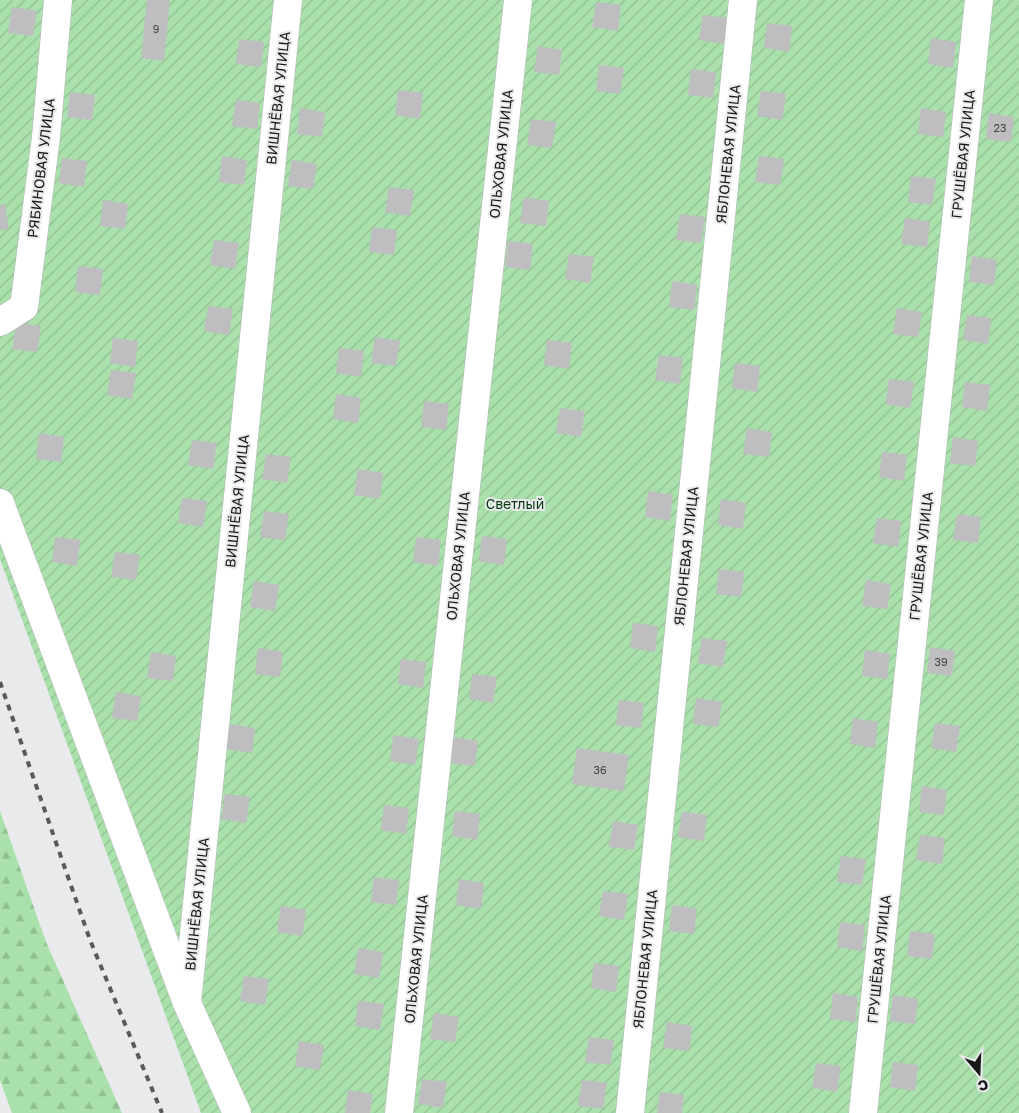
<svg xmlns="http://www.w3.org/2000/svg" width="1019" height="1113" viewBox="0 0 1019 1113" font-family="'Golos Text',sans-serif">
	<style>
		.forest { fill: url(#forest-firs) }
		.garden { fill: url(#garden-furrows) }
		.building { fill: #bebec0 }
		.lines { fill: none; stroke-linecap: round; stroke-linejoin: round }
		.minor-casing { stroke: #b5b6b8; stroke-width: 29 }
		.minor { stroke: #fff; stroke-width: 28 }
		.rail { stroke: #59595a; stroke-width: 4; stroke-dasharray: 6 6; stroke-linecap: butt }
		.labels { text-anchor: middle; stroke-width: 4; stroke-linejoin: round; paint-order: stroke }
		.number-label { font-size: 11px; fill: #414141 }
		.street-label { font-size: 14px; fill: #171717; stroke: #e9eaeb }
		.park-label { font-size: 14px; fill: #093b12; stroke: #e9eaeb }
	</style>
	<defs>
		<pattern id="forest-firs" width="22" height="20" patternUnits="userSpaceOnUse" patternTransform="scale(1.25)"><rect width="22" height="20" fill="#a9e0ab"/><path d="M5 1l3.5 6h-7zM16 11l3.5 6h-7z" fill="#91bf92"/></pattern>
		<pattern id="garden-furrows" width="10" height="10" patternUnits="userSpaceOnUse" patternTransform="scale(1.25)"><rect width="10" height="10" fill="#a9e0ab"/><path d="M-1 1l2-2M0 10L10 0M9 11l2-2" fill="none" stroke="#91bf92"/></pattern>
	</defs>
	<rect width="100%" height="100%" fill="#e9eaeb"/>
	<polygon class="forest" points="0,811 46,942 122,1113 12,1113 0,1080"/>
	<polygon class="garden" points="0,0 1019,0 1019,1113 201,1113 0,559"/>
	<g class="building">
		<polygon points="147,0 170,0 164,61 141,58"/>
		<polygon points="596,2 621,5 618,31 592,27"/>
		<polygon points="12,7 37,11 33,36 8,33"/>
		<polygon points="703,15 728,18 724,44 699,40"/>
		<polygon points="767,23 792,26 789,52 764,48"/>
		<polygon points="931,38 956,42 953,68 928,64"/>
		<polygon points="239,39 264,42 261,67 236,64"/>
		<polygon points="538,46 562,50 559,75 534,72"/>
		<polygon points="599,65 624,68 620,94 596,91"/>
		<polygon points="691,69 716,72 713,98 688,95"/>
		<polygon points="398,90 423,93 420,119 395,115"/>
		<polygon points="761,91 786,94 782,120 757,116"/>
		<polygon points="70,92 95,95 92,120 67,117"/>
		<polygon points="236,100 260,103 257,129 232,126"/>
		<polygon points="300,108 325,112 322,137 297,134"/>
		<polygon points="921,108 946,112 943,137 918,134"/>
		<polygon points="989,113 1014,117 1011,142 986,139"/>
		<polygon points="531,119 556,122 552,148 527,145"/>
		<polygon points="222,156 247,160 244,185 219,182"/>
		<polygon points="759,156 784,159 780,185 755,182"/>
		<polygon points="62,158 87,161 84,187 59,183"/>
		<polygon points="292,160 317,164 313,189 288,186"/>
		<polygon points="911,176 936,179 932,205 908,202"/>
		<polygon points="389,187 414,190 410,216 385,212"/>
		<polygon points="524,197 549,201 546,226 520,223"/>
		<polygon points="103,200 128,204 125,229 100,226"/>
		<polygon points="5,204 9,229 0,230 0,205"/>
		<polygon points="680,214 705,217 701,243 676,240"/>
		<polygon points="905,218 930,222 927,247 901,244"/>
		<polygon points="372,227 397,230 394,255 369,252"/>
		<polygon points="214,240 239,243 235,269 210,265"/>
		<polygon points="508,241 533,244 530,270 505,267"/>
		<polygon points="569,254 594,257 590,283 565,279"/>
		<polygon points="972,256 997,260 994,285 969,282"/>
		<polygon points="78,266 103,269 100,295 75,292"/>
		<polygon points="672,281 697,285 694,310 669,307"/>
		<polygon points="208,306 233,309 229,335 204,331"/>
		<polygon points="897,308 922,312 918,337 893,334"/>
		<polygon points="967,315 991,318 988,344 963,340"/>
		<polygon points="16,323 41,326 37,352 12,349"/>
		<polygon points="375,337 400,341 396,366 371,363"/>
		<polygon points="113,338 138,341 135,367 110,363"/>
		<polygon points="547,340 572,343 569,369 544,365"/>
		<polygon points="339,348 364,351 361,377 336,373"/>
		<polygon points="659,355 683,358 680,384 655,380"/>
		<polygon points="735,363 760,366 757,392 732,388"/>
		<polygon points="111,370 136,373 132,399 107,395"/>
		<polygon points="889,379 914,382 910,408 885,404"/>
		<polygon points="965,382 990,385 987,411 962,407"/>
		<polygon points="336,394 361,398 358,423 333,419"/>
		<polygon points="424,401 449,404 446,430 421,427"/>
		<polygon points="560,408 585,411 581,437 556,433"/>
		<polygon points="747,428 772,432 769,457 743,454"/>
		<polygon points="39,433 64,437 61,462 36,459"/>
		<polygon points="953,437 978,441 975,466 950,463"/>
		<polygon points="192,440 217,443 213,469 188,465"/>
		<polygon points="882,452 907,455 904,481 879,477"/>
		<polygon points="266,454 291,457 287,483 262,479"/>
		<polygon points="358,469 383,473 380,499 354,495"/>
		<polygon points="648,491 673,495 670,521 645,517"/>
		<polygon points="182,498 207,501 203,527 178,523"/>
		<polygon points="721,499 746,503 743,529 718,525"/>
		<polygon points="264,511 289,514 285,540 260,537"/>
		<polygon points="957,514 981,517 978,543 953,540"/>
		<polygon points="877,518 901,521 898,547 873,543"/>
		<polygon points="482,536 507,539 504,565 479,561"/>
		<polygon points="55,537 80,540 77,566 52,562"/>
		<polygon points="416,537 441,540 438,566 413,562"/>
		<polygon points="115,552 140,555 136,580 111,577"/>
		<polygon points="719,569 744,572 741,597 716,594"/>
		<polygon points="866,580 891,584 887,609 862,606"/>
		<polygon points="254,581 279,585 275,611 250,607"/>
		<polygon points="633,623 658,626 655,652 630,648"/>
		<polygon points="702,638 727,641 723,667 698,663"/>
		<polygon points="930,647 955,651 952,676 927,673"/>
		<polygon points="258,648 283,652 280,677 255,674"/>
		<polygon points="865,650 890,654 887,679 862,676"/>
		<polygon points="151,652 176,656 173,681 147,678"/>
		<polygon points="401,659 426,662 423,688 398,684"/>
		<polygon points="472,674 497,677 493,703 469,699"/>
		<polygon points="116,692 141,696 137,721 112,718"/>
		<polygon points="696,698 722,702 718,727 693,724"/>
		<polygon points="619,700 644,703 641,728 616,725"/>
		<polygon points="853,718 878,722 875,748 850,744"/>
		<polygon points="935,723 960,726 956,752 931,748"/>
		<polygon points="230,724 255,728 252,753 227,749"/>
		<polygon points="393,735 419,739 415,765 390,761"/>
		<polygon points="453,737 478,741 475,766 450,763"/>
		<polygon points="577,748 629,755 624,791 572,784"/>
		<polygon points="922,786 947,790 944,815 919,812"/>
		<polygon points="225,794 250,797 246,823 221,819"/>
		<polygon points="384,805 409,808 406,834 381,830"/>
		<polygon points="455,811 480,814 477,840 452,836"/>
		<polygon points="682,812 707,815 704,841 678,837"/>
		<polygon points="613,821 638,825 634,850 609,847"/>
		<polygon points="920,835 945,838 942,864 916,860"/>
		<polygon points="841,856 866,859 862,885 837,882"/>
		<polygon points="374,877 399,880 396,905 371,902"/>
		<polygon points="459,879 484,883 481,909 456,905"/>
		<polygon points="603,891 628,894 624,920 599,916"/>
		<polygon points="672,905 697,909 694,934 669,931"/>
		<polygon points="281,906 306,910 302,936 277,932"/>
		<polygon points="840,922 865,925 862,951 837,947"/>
		<polygon points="910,931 935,934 932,959 907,956"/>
		<polygon points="358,948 383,952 379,978 354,974"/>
		<polygon points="594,963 619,966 616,992 591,988"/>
		<polygon points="244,976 269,979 265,1005 240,1001"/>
		<polygon points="833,993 858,997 855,1022 830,1019"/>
		<polygon points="893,995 918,999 915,1024 890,1021"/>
		<polygon points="358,1001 384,1004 380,1030 355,1026"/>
		<polygon points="434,1013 459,1017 455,1042 430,1039"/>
		<polygon points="667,1022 692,1026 689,1051 663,1048"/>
		<polygon points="589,1037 614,1040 610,1065 585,1062"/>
		<polygon points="299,1041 324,1045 320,1070 295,1066"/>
		<polygon points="893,1062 918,1065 915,1091 890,1087"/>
		<polygon points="816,1063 841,1066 837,1092 812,1088"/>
		<polygon points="422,1079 447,1082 443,1108 418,1104"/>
		<polygon points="582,1080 607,1083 603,1109 578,1106"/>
		<polygon points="348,1090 373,1094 370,1113 345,1113"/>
		<polygon points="660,1092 684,1095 682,1113 657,1113"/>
	</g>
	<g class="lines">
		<g class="minor-casing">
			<g id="minor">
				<polyline points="0,322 24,307 46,137 58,0"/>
				<polyline points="0,503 187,1003 237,1113"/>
				<polyline points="187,1003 288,0"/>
				<polyline points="399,1113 518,0"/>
				<polyline points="630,1113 743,0"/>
				<polyline points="863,1113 979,0"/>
			</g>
		</g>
		<use href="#minor" class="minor"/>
		<polyline class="rail" points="0,682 90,940 162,1113"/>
	</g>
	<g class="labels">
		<g class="number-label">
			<text x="156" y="33">9</text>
			<text x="1000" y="132">23</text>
			<text x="941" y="666">39</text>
			<text x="600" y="774">36</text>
		</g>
		<g class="street-label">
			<text transform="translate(278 98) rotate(-84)" y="5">ВИШНЁВАЯ УЛИЦА</text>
			<text transform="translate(501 154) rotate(-84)" y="5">ОЛЬХОВАЯ УЛИЦА</text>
			<text transform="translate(728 154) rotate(-84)" y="5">ЯБЛОНЕВАЯ УЛИЦА</text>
			<text transform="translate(963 154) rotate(-84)" y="5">ГРУШЁВАЯ УЛИЦА</text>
			<text transform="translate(41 168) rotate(-83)" y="5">РЯБИНОВАЯ УЛИЦА</text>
			<text transform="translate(237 501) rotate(-84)" y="5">ВИШНЁВАЯ УЛИЦА</text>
			<text transform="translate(458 556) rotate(-84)" y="5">ОЛЬХОВАЯ УЛИЦА</text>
			<text transform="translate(686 556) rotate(-84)" y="5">ЯБЛОНЕВАЯ УЛИЦА</text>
			<text transform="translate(921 556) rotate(-84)" y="5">ГРУШЁВАЯ УЛИЦА</text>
			<text transform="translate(197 904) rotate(-84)" y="5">ВИШНЁВАЯ УЛИЦА</text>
			<text transform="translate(416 959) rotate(-84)" y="5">ОЛЬХОВАЯ УЛИЦА</text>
			<text transform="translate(645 959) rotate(-84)" y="5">ЯБЛОНЕВАЯ УЛИЦА</text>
			<text transform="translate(879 959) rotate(-84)" y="5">ГРУШЁВАЯ УЛИЦА</text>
		</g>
		<g class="park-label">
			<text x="515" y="509">Светлый</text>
		</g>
	</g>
	<g transform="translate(979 1073) rotate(161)" stroke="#e9eaeb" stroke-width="4" paint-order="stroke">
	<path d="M0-4L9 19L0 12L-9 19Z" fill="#171717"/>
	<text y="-8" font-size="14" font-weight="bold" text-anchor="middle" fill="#171717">С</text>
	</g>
</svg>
